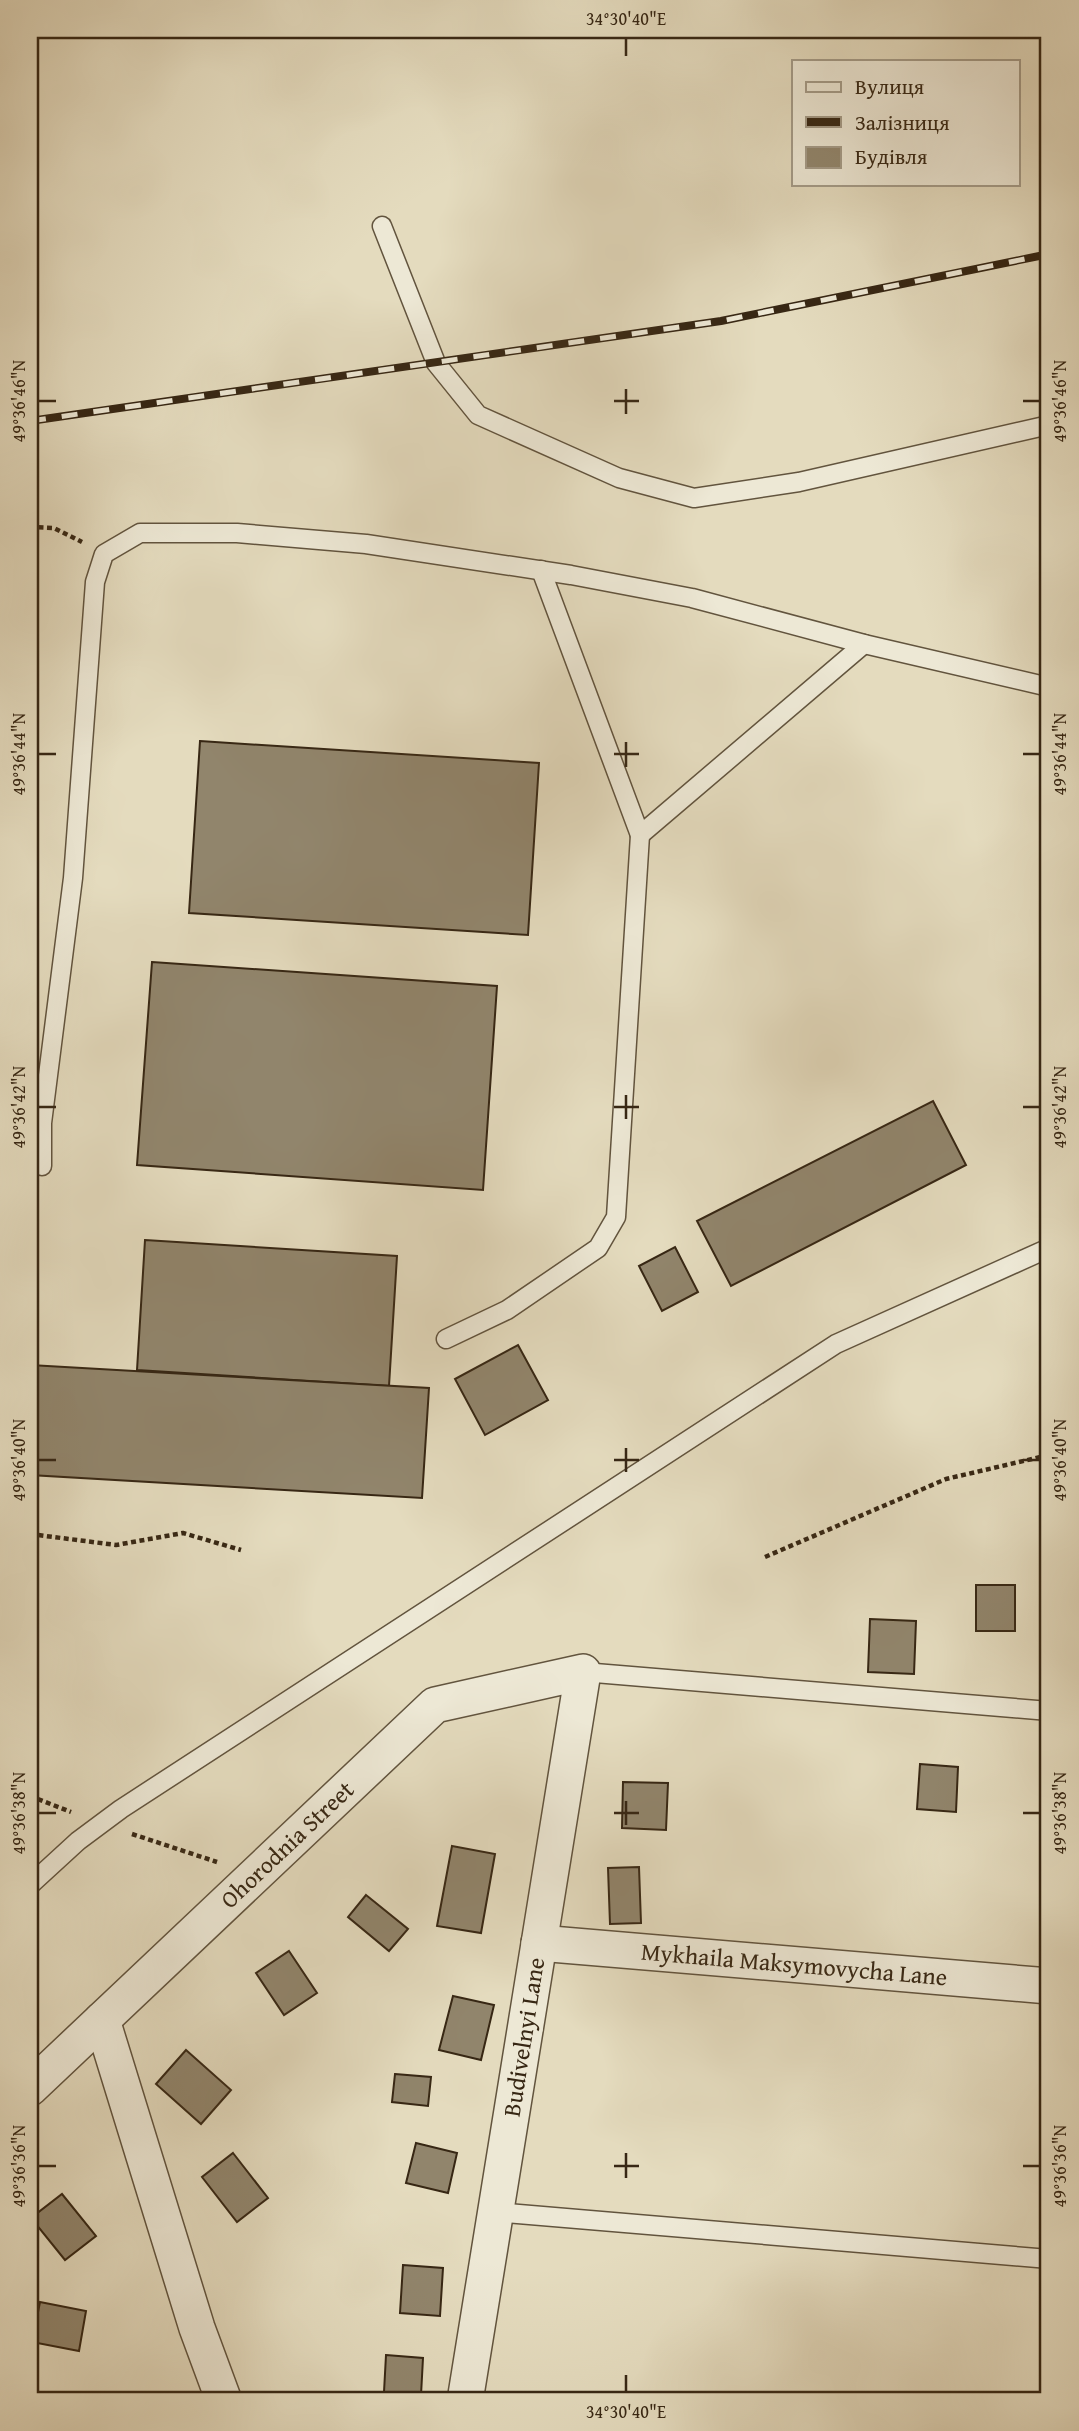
<svg xmlns="http://www.w3.org/2000/svg" width="1079" height="2431" viewBox="0 0 1079 2431" font-family="'Gentium Book Plus',serif">
	<style>
		.building { fill: #91856c; stroke: #372714; stroke-width: 2 }
		.lines { fill: none; stroke-linecap: round; stroke-linejoin: round }
		.lane-casing { stroke: #62543e; stroke-width: 21 }
		.street-casing { stroke: #62543e; stroke-width: 38 }
		.path { stroke: #372714; stroke-width: 4.5; stroke-dasharray: 5 3.5; stroke-linecap: butt }
		.lane { stroke: #ede8d5; stroke-width: 18 }
		.street { stroke: #ede8d5; stroke-width: 35 }
		.rail-casing { stroke: #372714; stroke-width: 8 }
		.rail { stroke: #ede8d5; stroke-width: 5; stroke-dasharray: 16; stroke-linecap: butt }
		.ticks { fill: none; stroke: #372714; stroke-width: 2.5 }
		.labels { text-anchor: middle; stroke-width: 7; stroke-linejoin: round; paint-order: stroke }
		.street-label { font-size: 24px; fill: #372714; stroke: #ede8d5 }
		.neatline { fill: none; stroke: #372714; stroke-width: 2.5 }
		.ticks-label { font-size: 18px; text-anchor: middle; fill: #372714 }
	</style>
	<rect width="100%" height="100%" fill="#e4dbbe"/>
	<filter id="stains"><feTurbulence type="fractalNoise" baseFrequency=".00286" numOctaves="4"/><feColorMatrix values="0 0 0 0 .2 0 0 0 0 .09 0 0 0 0 .02 0 0 0 .5 -.17"/></filter>
	<radialGradient id="worn" r=".72"><stop offset=".6" stop-color="#630" stop-opacity="0"/><stop offset="1" stop-color="#630" stop-opacity=".3"/></radialGradient>
	<g class="building">
		<polygon points="200,741 539,763 528,935 189,913"/>
		<polygon points="152,962 497,986 483,1190 137,1165"/>
		<polygon points="933,1101 966,1165 731,1286 697,1221"/>
		<polygon points="145,1240 397,1256 389,1386 137,1370"/>
		<polygon points="675,1247 698,1292 662,1311 639,1266"/>
		<polygon points="518,1345 548,1400 485,1435 455,1379"/>
		<polygon points="30,1365 429,1388 422,1498 30,1475"/>
		<rect x="976" y="1585" width="39" height="46"/>
		<polygon points="870,1619 916,1621 914,1674 868,1672"/>
		<polygon points="920,1764 958,1767 956,1812 917,1809"/>
		<polygon points="623,1782 668,1783 666,1830 622,1828"/>
		<polygon points="452,1846 495,1854 481,1933 437,1926"/>
		<polygon points="639,1867 641,1923 610,1924 608,1868"/>
		<polygon points="366,1895 408,1929 389,1951 348,1917"/>
		<polygon points="289,1951 317,1993 284,2015 256,1973"/>
		<polygon points="453,1996 494,2005 481,2060 439,2050"/>
		<polygon points="186,2050 231,2090 201,2124 156,2084"/>
		<polygon points="395,2074 431,2077 428,2106 392,2102"/>
		<polygon points="416,2143 457,2153 448,2193 406,2183"/>
		<polygon points="233,2153 268,2198 237,2222 202,2177"/>
		<polygon points="62,2194 96,2236 65,2260 31,2218"/>
		<polygon points="403,2265 443,2268 440,2316 400,2313"/>
		<polygon points="40,2302 86,2311 79,2351 32,2342"/>
		<polygon points="386,2355 423,2358 421,2395 384,2392"/>
	</g>
	<g class="lines">
		<g class="lane-casing">
			<g id="lane">
				<polyline points="382,226 436,363 478,415 619,478 694,498 799,482 1049,425"/>
				<polyline points="541,570 640,835 864,644"/>
				<polyline points="42,1166 42,1123 73,878 95,582 104,554 140,533 237,533 366,544 571,575 692,598 864,644 1049,687"/>
				<polyline points="446,1339 507,1310 598,1248 616,1217 640,835"/>
				<polyline points="583,1672 1049,1711"/>
				<polyline points="30,1885 78,1841 121,1809 836,1344 1049,1248"/>
				<polyline points="495,2212 1049,2259"/>
			</g>
		</g>
		<g class="street-casing">
			<g id="street">
				<path id="s1" d="M539,1943L1049,1986"/>
				<polyline points="102,2020 197,2328 224,2401"/>
				<path id="s2" d="M30,2088L435,1705L583,1672L465,2401"/>
			</g>
		</g>
		<g class="path">
			<polyline points="30,527 54,528 82,542"/>
			<polyline points="30,1534 116,1545 183,1533 241,1550"/>
			<polyline points="765,1557 946,1479 1049,1455"/>
			<polyline points="30,1796 71,1812"/>
			<polyline points="132,1834 217,1862"/>
		</g>
		<use href="#lane" class="lane"/>
		<use href="#street" class="street"/>
		<g class="rail-casing">
			<polyline id="rail" points="30,421 721,321 1049,254"/>
		</g>
		<use href="#rail" class="rail"/>
	</g>
	<path class="ticks" d="M626,38V56M626,389V414M38,401H56M614,401H639M1023,401H1040M626,742V767M38,754H56M614,754H639M1023,754H1040M626,1095V1119M38,1107H56M614,1107H639M1023,1107H1040M626,1448V1472M38,1460H56M614,1460H639M1023,1460H1040M626,1801V1825M38,1813H56M614,1813H639M1023,1813H1040M626,2153V2178M38,2166H56M614,2166H639M1023,2166H1040M626,2375V2392"/>
	<g class="labels">
		<g class="street-label">
			<text dy="8" stroke="none"><textPath href="#s2" startOffset="354">Ohorodnia Street</textPath></text>
			<text dy="8" stroke="none"><textPath href="#s1" startOffset="256">Mykhaila Maksymovycha Lane</textPath></text>
			<text transform="translate(524 2037) rotate(-81)" y="8">Budivelnyi Lane</text>
		</g>
	</g>
	<rect width="1079" height="2431" fill="none" stroke="#e4dbbe" stroke-width="77"/>
	<rect x="792" y="60" width="228" height="126" fill="#ede8d5" stroke="#a49b88" stroke-width="2"/>
	<rect x="806" y="82" width="35" height="10" fill="#ede8d5" stroke="#a49b88" stroke-width="2"/>
	<text x="855" y="94" font-size="21" fill="#372714">Вулиця</text>
	<rect x="806" y="117" width="35" height="10" fill="#372714" stroke="#a49b88" stroke-width="2"/>
	<text x="855" y="130" font-size="21" fill="#372714">Залізниця</text>
	<rect x="806" y="147" width="35" height="21" fill="#91856c" stroke="#a49b88" stroke-width="2"/>
	<text x="855" y="164" font-size="21" fill="#372714">Будівля</text>
	<rect x="38" y="38" width="1002" height="2354" class="neatline"/>
	<g class="ticks-label">
		<text x="626" y="25">34°30'40"E</text>
		<text transform="translate(19 401) rotate(-90)" y="6">49°36'46"N</text>
		<text transform="translate(1060 401) rotate(-90)" y="6">49°36'46"N</text>
		<text transform="translate(19 754) rotate(-90)" y="6">49°36'44"N</text>
		<text transform="translate(1060 754) rotate(-90)" y="6">49°36'44"N</text>
		<text transform="translate(19 1107) rotate(-90)" y="6">49°36'42"N</text>
		<text transform="translate(1060 1107) rotate(-90)" y="6">49°36'42"N</text>
		<text transform="translate(19 1460) rotate(-90)" y="6">49°36'40"N</text>
		<text transform="translate(1060 1460) rotate(-90)" y="6">49°36'40"N</text>
		<text transform="translate(19 1813) rotate(-90)" y="6">49°36'38"N</text>
		<text transform="translate(1060 1813) rotate(-90)" y="6">49°36'38"N</text>
		<text transform="translate(19 2166) rotate(-90)" y="6">49°36'36"N</text>
		<text transform="translate(1060 2166) rotate(-90)" y="6">49°36'36"N</text>
		<text x="626" y="2418">34°30'40"E</text>
	</g>
	<rect width="100%" height="100%" filter="url(#stains)"/>
	<rect width="100%" height="100%" fill="url(#worn)"/>
</svg>
